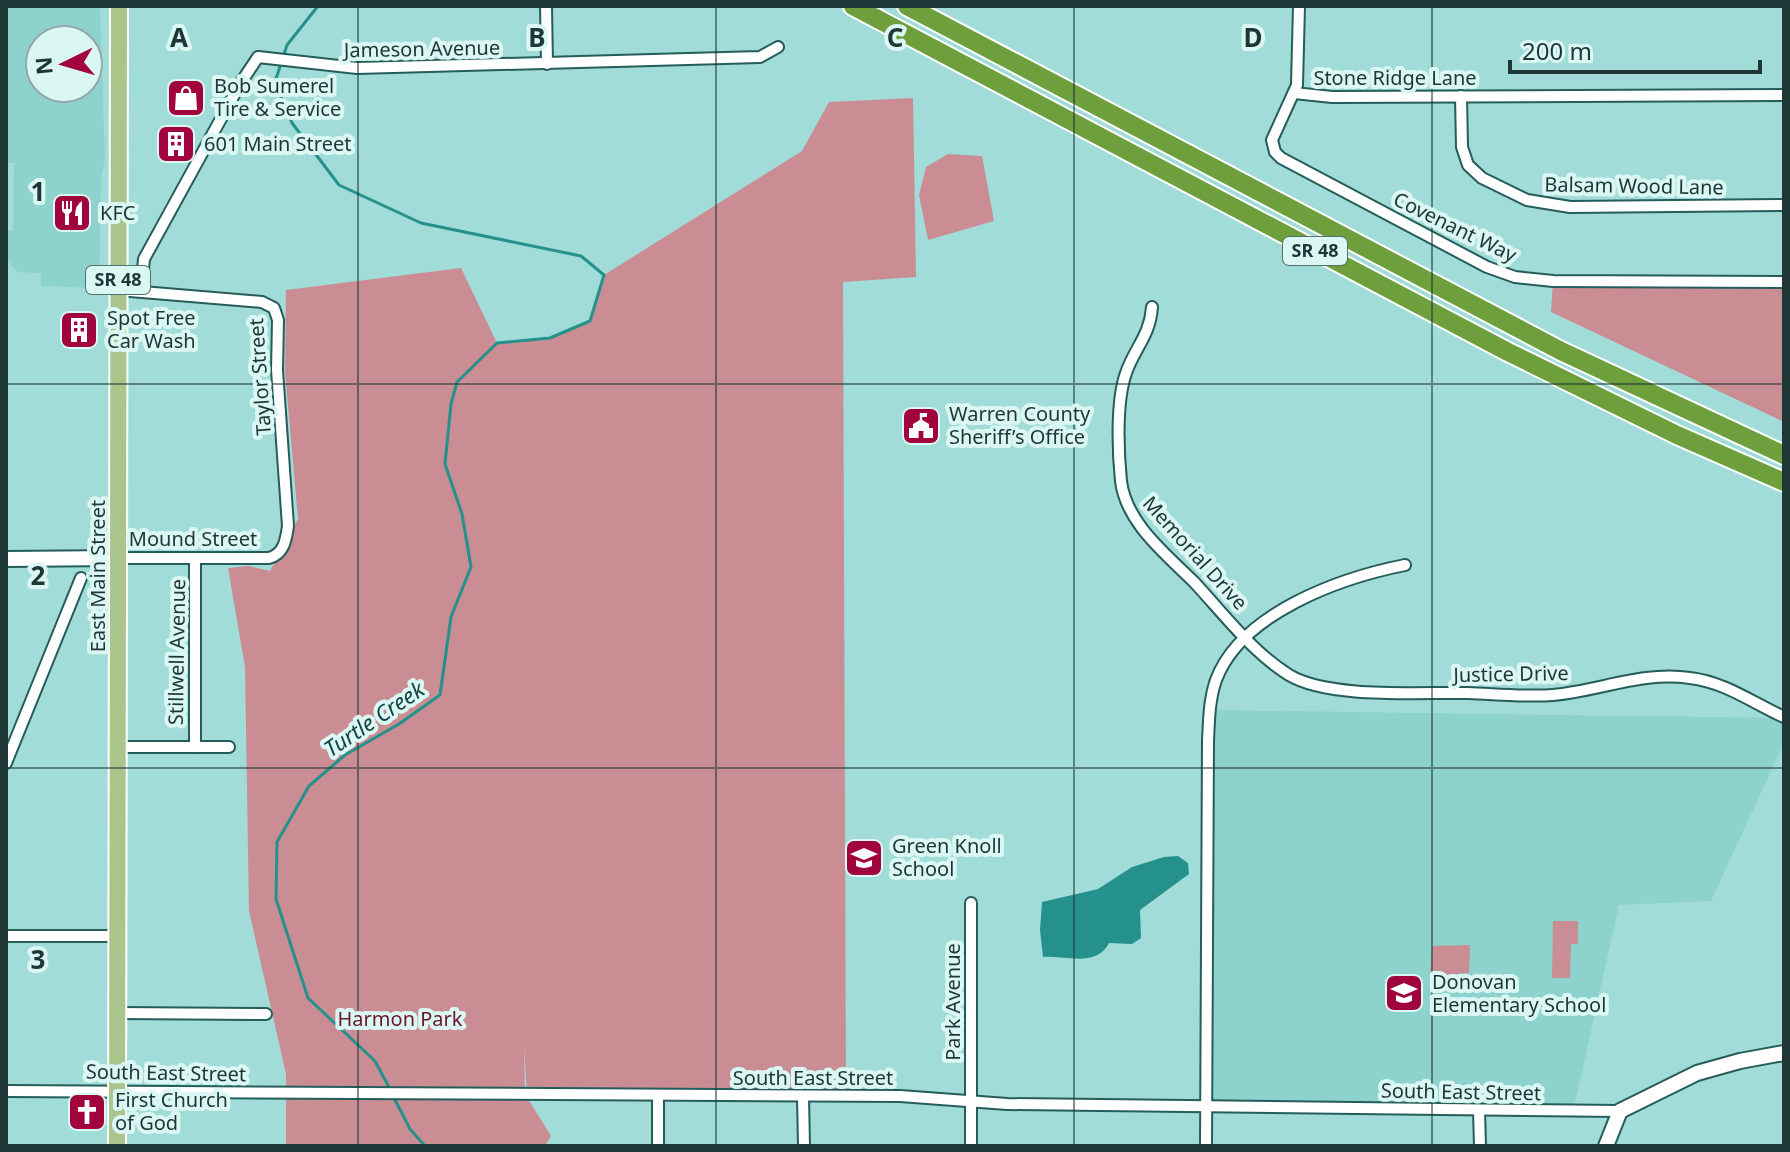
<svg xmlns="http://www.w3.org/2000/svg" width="1790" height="1152" viewBox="0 0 1790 1152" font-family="'Noto Sans',sans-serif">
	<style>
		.built { fill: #8ed2ce; fill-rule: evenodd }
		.green { fill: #ca8d94 }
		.water { fill: #25918d }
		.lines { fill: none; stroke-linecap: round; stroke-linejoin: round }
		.stream { stroke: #25918d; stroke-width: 3 }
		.street-casing { stroke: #245d5a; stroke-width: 14 }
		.secondary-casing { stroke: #245d5a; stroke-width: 18 }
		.primary-casing { stroke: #fff; stroke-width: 20 }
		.highway-casing { stroke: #fff; stroke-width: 22 }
		.street { stroke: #fff; stroke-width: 10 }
		.secondary { stroke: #fff; stroke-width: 14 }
		.primary { stroke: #a9c58b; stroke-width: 16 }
		.highway { stroke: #6f9e3d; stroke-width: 18 }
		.grid { fill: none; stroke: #1e3635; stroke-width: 2; stroke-opacity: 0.55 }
		.labels { text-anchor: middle; stroke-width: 8; stroke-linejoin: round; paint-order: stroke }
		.shield { fill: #daf7f4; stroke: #56706e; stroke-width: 2 }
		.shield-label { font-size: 18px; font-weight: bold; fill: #1e3635 }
		.street-label { font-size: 20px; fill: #1e3635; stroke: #daf7f4 }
		.poi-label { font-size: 20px; fill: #1e3635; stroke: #daf7f4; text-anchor: start }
		.park-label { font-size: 20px; fill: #6e152c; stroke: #daf7f4 }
		.water-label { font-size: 22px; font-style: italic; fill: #154341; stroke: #daf7f4 }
		.grid-label { font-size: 26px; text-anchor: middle; font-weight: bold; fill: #1e3635; stroke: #daf7f4; stroke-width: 8; stroke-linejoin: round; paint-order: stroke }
	</style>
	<rect width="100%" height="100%" fill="#a2dcd8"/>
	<g class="built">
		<path d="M6,6H100L105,160L101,179L99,288L41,286V273L17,272L6,259V231L13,230L14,163H6ZM40,40H88V88H40Z"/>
		<polygon points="1209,710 1784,718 1784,743 1711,901 1619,905 1573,1112 1207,1107"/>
	</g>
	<g class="green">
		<polygon points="913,98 916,277 843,282 846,1096 527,1095 524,1044 525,1094 551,1136 545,1146 286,1146 286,1074 249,911 245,667 228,568 249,566 270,571 298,519 285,371 286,290 461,268 497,343 550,338 590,321 604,275 802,151 829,102"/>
		<polygon points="948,154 982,156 994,221 928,240 919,195 926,167"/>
		<polygon points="1553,281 1784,281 1784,422 1551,312"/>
		<polygon points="1553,921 1578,921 1578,944 1571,944 1570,978 1552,978"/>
		<polygon points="1470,945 1469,973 1430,976 1432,946"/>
	</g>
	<path class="water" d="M1178,856L1188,863L1189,874L1140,910L1141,938L1132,944L1109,943C1097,968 1064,955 1043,957L1040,930L1042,902L1098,889L1132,867L1164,857Z"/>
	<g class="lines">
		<g class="stream">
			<polyline points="318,6 287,45 275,82 292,123 339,185 421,223 581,256 604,275 590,321 550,338 497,343 457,382 451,404 445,464 462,514 471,567 451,617 440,695 399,724 345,755 309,786 277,842 276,899 308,998 375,1061 390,1089"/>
			<polyline points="393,1096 410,1129 425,1146"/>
		</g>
		<g class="street-casing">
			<g id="street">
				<polyline points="546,6 547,64"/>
				<polyline points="1299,6 1297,85 1272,140 1275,152 1281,158 1487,267 1515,277 1553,281 1784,282"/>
				<polyline points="1294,93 1332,97 1784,95"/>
				<polyline points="1461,96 1462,147 1468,165 1482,178 1527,200 1570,207 1784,205"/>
				<polyline points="141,290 144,259 240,84 258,57 357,68 760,57 778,47"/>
				<path d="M1152,307C1150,336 1135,347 1126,373C1116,401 1118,452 1121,481C1126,523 1166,554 1194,582C1223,613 1252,652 1289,675C1329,699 1420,692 1468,693C1496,694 1525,697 1553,695C1599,691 1642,671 1690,678C1725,682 1753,703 1784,717"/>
				<path d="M118,558H269C284,554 286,540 288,526L277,370L278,320L274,308L262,302L118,290"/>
				<polyline points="118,747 229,747"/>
				<polyline points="195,747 195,558"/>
				<polyline points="6,763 81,578"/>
				<polyline points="971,903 971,1146"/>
				<polyline points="6,936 117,936"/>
				<polyline points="116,1013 266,1014"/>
				<polyline points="6,1091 900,1096 1007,1104 1620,1111"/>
				<polyline points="803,1096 804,1146"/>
				<polyline points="1479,1110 1480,1146"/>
				<polyline points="658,1146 658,1095"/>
				<path d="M1206,1146L1208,741C1209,721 1209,700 1216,680C1241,613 1340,578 1405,565"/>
			</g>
		</g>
		<g class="secondary-casing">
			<g id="secondary">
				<polyline points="6,559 118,558"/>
				<polyline points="1606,1146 1620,1111 1697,1073 1740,1061 1784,1053"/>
			</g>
		</g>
		<g class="primary-casing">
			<polyline id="primary" points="117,1146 119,6"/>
		</g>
		<g class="highway-casing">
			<g id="highway">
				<polyline points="853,6 1508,352 1677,435 1784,482"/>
				<polyline points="907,6 1561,351 1784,455"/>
			</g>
		</g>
		<use href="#street" class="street"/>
		<use href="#secondary" class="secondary"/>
		<use href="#primary" class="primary"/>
		<use href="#highway" class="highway"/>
	</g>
	<path class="grid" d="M358,6V1146M716,6V1146M1074,6V1146M1432,6V1146M6,384H1784M6,768H1784"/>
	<defs>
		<g id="shop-square" transform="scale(2)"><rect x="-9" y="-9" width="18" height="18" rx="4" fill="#a1033d" stroke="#daf7f4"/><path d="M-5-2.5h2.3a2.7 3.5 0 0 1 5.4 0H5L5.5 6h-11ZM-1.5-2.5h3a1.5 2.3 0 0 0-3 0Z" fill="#fff"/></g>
		<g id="building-square" transform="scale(2)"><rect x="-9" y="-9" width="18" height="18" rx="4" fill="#a1033d" stroke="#daf7f4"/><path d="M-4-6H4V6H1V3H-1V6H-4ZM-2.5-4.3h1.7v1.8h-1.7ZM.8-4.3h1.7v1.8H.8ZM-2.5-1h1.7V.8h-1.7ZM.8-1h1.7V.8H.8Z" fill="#fff"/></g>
		<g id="restaurant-square" transform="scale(2)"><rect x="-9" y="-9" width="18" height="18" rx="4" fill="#a1033d" stroke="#daf7f4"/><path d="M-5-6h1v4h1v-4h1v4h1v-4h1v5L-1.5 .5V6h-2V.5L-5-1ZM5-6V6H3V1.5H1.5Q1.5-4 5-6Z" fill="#fff"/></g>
		<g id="civic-square" transform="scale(2)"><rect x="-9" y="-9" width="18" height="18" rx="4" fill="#a1033d" stroke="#daf7f4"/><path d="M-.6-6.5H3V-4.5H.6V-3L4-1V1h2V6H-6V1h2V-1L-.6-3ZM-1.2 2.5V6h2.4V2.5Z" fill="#fff"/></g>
		<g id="school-square" transform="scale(2)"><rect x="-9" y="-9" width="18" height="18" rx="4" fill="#a1033d" stroke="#daf7f4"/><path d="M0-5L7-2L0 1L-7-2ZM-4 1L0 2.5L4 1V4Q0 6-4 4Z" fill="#fff"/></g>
		<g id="church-square" transform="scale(2)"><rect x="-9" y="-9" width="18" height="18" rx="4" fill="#a1033d" stroke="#daf7f4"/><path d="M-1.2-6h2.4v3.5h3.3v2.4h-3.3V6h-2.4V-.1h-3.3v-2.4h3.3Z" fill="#fff"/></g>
	</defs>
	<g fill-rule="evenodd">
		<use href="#shop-square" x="186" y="98"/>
		<use href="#building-square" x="176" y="144"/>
		<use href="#restaurant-square" x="72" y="213"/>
		<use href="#building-square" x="79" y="330"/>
		<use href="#civic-square" x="921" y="426"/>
		<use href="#school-square" x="864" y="858"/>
		<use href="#school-square" x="1404" y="993"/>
		<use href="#church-square" x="87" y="1112"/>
	</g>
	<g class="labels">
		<g class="shield">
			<rect x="1283" y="237" width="64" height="28" rx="6"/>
			<rect x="86" y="266" width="64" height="28" rx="6"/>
		</g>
		<g class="shield-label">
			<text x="1315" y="257">SR 48</text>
			<text x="118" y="286">SR 48</text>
		</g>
		<g class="street-label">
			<text transform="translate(422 49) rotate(-1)" y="7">Jameson Avenue</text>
			<text x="1395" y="85">Stone Ridge Lane</text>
			<text transform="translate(1634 186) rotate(1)" y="7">Balsam Wood Lane</text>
			<text transform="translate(1455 227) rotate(26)" y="7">Covenant Way</text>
			<text transform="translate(260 377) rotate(-94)" y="7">Taylor Street</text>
			<text x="193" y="546">Mound Street</text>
			<text transform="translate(1195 553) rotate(48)" y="7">Memorial Drive</text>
			<text transform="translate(98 576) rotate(-90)" y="7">East Main Street</text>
			<text transform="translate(177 652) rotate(-89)" y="7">Stillwell Avenue</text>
			<text transform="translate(1511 674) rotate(-1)" y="7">Justice Drive</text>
			<text transform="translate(953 1002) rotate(-90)" y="7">Park Avenue</text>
			<text transform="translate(166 1073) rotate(1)" y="7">South East Street</text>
			<text x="813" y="1085">South East Street</text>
			<text transform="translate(1461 1092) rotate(1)" y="7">South East Street</text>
		</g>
		<g class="poi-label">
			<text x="214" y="93">Bob Sumerel<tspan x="214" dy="23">Tire &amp; Service</tspan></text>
			<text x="204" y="151">601 Main Street</text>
			<text x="100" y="220">KFC</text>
			<text x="107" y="325">Spot Free<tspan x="107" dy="23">Car Wash</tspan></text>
			<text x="949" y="421">Warren County<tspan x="949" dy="23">Sheriff’s Office</tspan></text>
			<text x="892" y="853">Green Knoll<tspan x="892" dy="23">School</tspan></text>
			<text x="1432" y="989">Donovan<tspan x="1432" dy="23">Elementary School</tspan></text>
			<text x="115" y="1107">First Church<tspan x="115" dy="23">of God</tspan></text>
		</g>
		<g class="park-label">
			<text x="400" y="1026">Harmon Park</text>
		</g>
		<g class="water-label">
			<text transform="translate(374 719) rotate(-34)" y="8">Turtle Creek</text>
		</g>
	</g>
	<g class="grid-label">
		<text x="179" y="47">A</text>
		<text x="537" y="47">B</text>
		<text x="895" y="47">C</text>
		<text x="1253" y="47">D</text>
		<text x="38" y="201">1</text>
		<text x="38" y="585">2</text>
		<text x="38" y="969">3</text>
	</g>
	<rect width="1790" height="1152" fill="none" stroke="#1e3635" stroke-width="16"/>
	<g transform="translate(64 64) rotate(265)"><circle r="38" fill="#daf7f4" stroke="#8faaa8" stroke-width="2"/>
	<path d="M0-6L14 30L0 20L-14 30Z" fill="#a1033d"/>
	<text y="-12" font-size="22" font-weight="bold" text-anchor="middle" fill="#1e3635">N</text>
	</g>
	<path d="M1510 60v12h250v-12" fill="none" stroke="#1e3635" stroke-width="4"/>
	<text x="1522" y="60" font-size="24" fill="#1e3635" stroke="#daf7f4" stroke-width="6" paint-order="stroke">200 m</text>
</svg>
